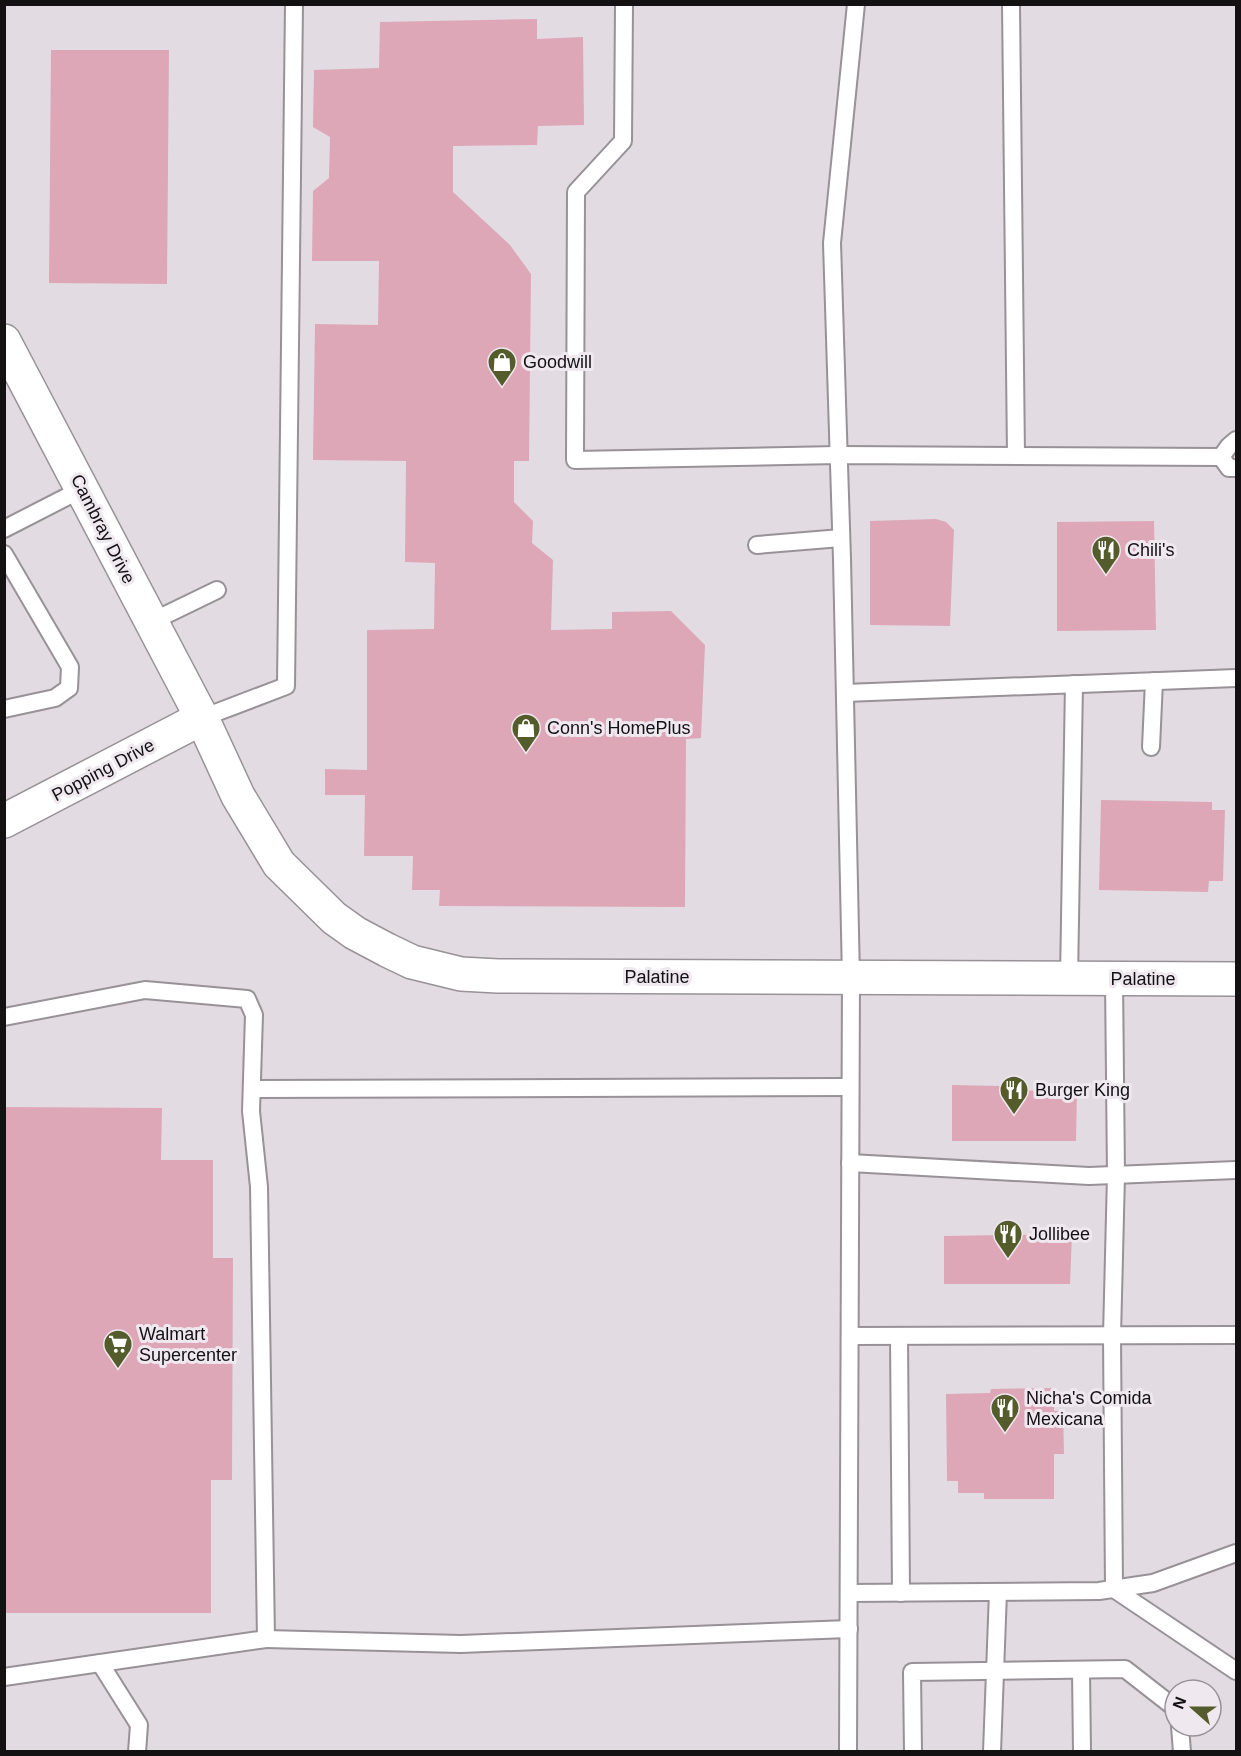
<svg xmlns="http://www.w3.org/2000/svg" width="1241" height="1756" viewBox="0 0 1241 1756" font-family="Helvetica,sans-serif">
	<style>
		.building { fill: #dda7b7 }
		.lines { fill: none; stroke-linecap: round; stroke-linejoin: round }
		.lane-casing { stroke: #989197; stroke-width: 20 }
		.street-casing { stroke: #989197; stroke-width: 36 }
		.lane { stroke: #fff; stroke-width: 16 }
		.street { stroke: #fff; stroke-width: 33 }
		.labels { text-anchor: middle; stroke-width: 6; stroke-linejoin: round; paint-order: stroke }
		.poi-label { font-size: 18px; fill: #141113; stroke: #f0e8ef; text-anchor: start }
		.street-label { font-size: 18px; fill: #141113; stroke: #f0e8ef }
	</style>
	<rect width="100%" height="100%" fill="#e3dbe2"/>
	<g class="building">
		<polygon points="537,19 537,39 583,37 584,125 538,126 537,145 453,146 453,192 510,245 531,274 529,461 514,461 514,502 533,521 532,543 553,560 551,630 612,629 612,612 671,611 705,645 701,738 686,739 685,907 439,906 440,890 412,890 413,856 364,856 365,795 325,795 325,769 367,770 367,630 434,629 435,563 405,562 406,461 313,460 315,324 378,325 379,261 312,261 313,191 329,178 330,137 313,127 314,70 379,68 380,22"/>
		<polygon points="51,50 169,50 167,284 49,283"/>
		<polygon points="936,519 946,522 954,530 950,626 870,625 870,521"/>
		<polygon points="1154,521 1156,630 1057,631 1057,522"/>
		<polygon points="1101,800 1212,802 1212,810 1225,810 1223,881 1209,881 1208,892 1099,890"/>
		<polygon points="952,1085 1000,1086 1003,1091 1077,1090 1076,1141 952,1141"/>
		<polygon points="4,1107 162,1108 161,1160 213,1160 213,1258 233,1258 232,1480 211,1480 211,1613 4,1613"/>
		<polygon points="1072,1234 1070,1284 944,1284 944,1236"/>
		<polygon points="1054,1388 1054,1411 1063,1411 1064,1454 1054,1454 1054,1499 984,1499 984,1493 958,1493 958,1481 947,1481 946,1394 990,1393 991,1389"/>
	</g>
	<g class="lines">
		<g class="lane-casing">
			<g id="lane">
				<polyline points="624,4 623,141 576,192 575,460 838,455 1221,457"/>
				<polyline points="1011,4 1016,456"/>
				<polyline points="1221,457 1229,446 1236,440"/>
				<polyline points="1221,457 1229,468 1236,468"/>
				<polyline points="4,529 82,489"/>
				<polyline points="757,545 841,538"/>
				<polyline points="4,554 70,667 69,688 55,698 4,709"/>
				<polyline points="151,622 217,590"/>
				<polyline points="845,693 1236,678"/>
				<polyline points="202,718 286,686 294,4"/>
				<polyline points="1151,747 1154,681"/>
				<polyline points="1069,979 1074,684"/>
				<polyline points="1114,979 1116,1175 1112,1336 1114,1589"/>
				<polyline points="4,1017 145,990 247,999 254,1015 251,1111 259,1187 266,1639 461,1644 849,1629"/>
				<polyline points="252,1089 850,1087"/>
				<polyline points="850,1163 1089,1176 1236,1170"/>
				<polyline points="850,1336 1236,1335"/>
				<polyline points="899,1336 901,1593"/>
				<polyline points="1114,1589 1236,1671"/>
				<polyline points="849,1593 1099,1591 1153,1583 1236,1553"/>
				<polyline points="100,1663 139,1725 137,1752"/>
				<polyline points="1081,1670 1082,1752"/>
				<polyline points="4,1677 266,1639"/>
				<polyline points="1180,1726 1182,1752"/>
				<polyline points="848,1752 851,978 842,559 832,243 856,4"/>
				<polyline points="913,1752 912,1672 1125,1669 1175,1708"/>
				<polyline points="992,1752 998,1592"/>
			</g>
		</g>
		<g class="street-casing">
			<g id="street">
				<polyline points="4,341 202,718 238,796 279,864 334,918 355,933 387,950 412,962 461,974 498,976 1236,979"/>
				<polyline points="4,821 202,718"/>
			</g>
		</g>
		<use href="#lane" class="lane"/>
		<use href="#street" class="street"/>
	</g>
	<defs>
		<g id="shop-pin" transform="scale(1.5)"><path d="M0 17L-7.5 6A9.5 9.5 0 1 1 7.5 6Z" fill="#555c2b" stroke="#f0e8ef"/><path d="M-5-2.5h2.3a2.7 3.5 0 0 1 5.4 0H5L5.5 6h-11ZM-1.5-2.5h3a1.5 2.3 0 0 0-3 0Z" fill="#fff"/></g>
		<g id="restaurant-pin" transform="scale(1.5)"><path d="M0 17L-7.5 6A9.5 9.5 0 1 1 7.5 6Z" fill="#555c2b" stroke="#f0e8ef"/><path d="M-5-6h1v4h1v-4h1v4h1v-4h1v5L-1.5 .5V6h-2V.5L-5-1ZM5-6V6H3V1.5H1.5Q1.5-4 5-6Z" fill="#fff"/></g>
		<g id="supermarket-pin" transform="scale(1.5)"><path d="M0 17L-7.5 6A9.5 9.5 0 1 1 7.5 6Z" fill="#555c2b" stroke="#f0e8ef"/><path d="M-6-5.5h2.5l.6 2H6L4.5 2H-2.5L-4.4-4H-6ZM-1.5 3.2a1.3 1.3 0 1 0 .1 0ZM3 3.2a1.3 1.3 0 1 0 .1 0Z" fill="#fff"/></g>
	</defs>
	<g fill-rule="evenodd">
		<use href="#shop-pin" x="502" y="362"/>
		<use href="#restaurant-pin" x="1106" y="550"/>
		<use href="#shop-pin" x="526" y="728"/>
		<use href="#restaurant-pin" x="1014" y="1090"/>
		<use href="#restaurant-pin" x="1008" y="1234"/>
		<use href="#supermarket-pin" x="118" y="1344"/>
		<use href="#restaurant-pin" x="1005" y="1408"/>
	</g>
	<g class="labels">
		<g class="poi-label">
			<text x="523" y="368">Goodwill</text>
			<text x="1127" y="556">Chili's</text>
			<text x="547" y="734">Conn's HomePlus</text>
			<text x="1035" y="1096">Burger King</text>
			<text x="1029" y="1240">Jollibee</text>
			<text x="139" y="1340">Walmart<tspan x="139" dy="21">Supercenter</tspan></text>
			<text x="1026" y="1404">Nicha's Comida<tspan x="1026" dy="21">Mexicana</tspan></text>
		</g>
		<g class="street-label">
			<text transform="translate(103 529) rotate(63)" y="6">Cambray Drive</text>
			<text transform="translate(103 770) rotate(-28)" y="6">Popping Drive</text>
			<text x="657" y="983">Palatine</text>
			<text x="1143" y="985">Palatine</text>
		</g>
	</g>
	<rect width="1241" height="1756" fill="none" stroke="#141113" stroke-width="12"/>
	<g transform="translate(1193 1708) rotate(291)"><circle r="28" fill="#f0e8ef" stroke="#989297" stroke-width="1.5"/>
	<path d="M0-4.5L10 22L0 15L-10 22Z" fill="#555c2b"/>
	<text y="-9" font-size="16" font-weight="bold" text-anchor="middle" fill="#141113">N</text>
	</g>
</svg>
